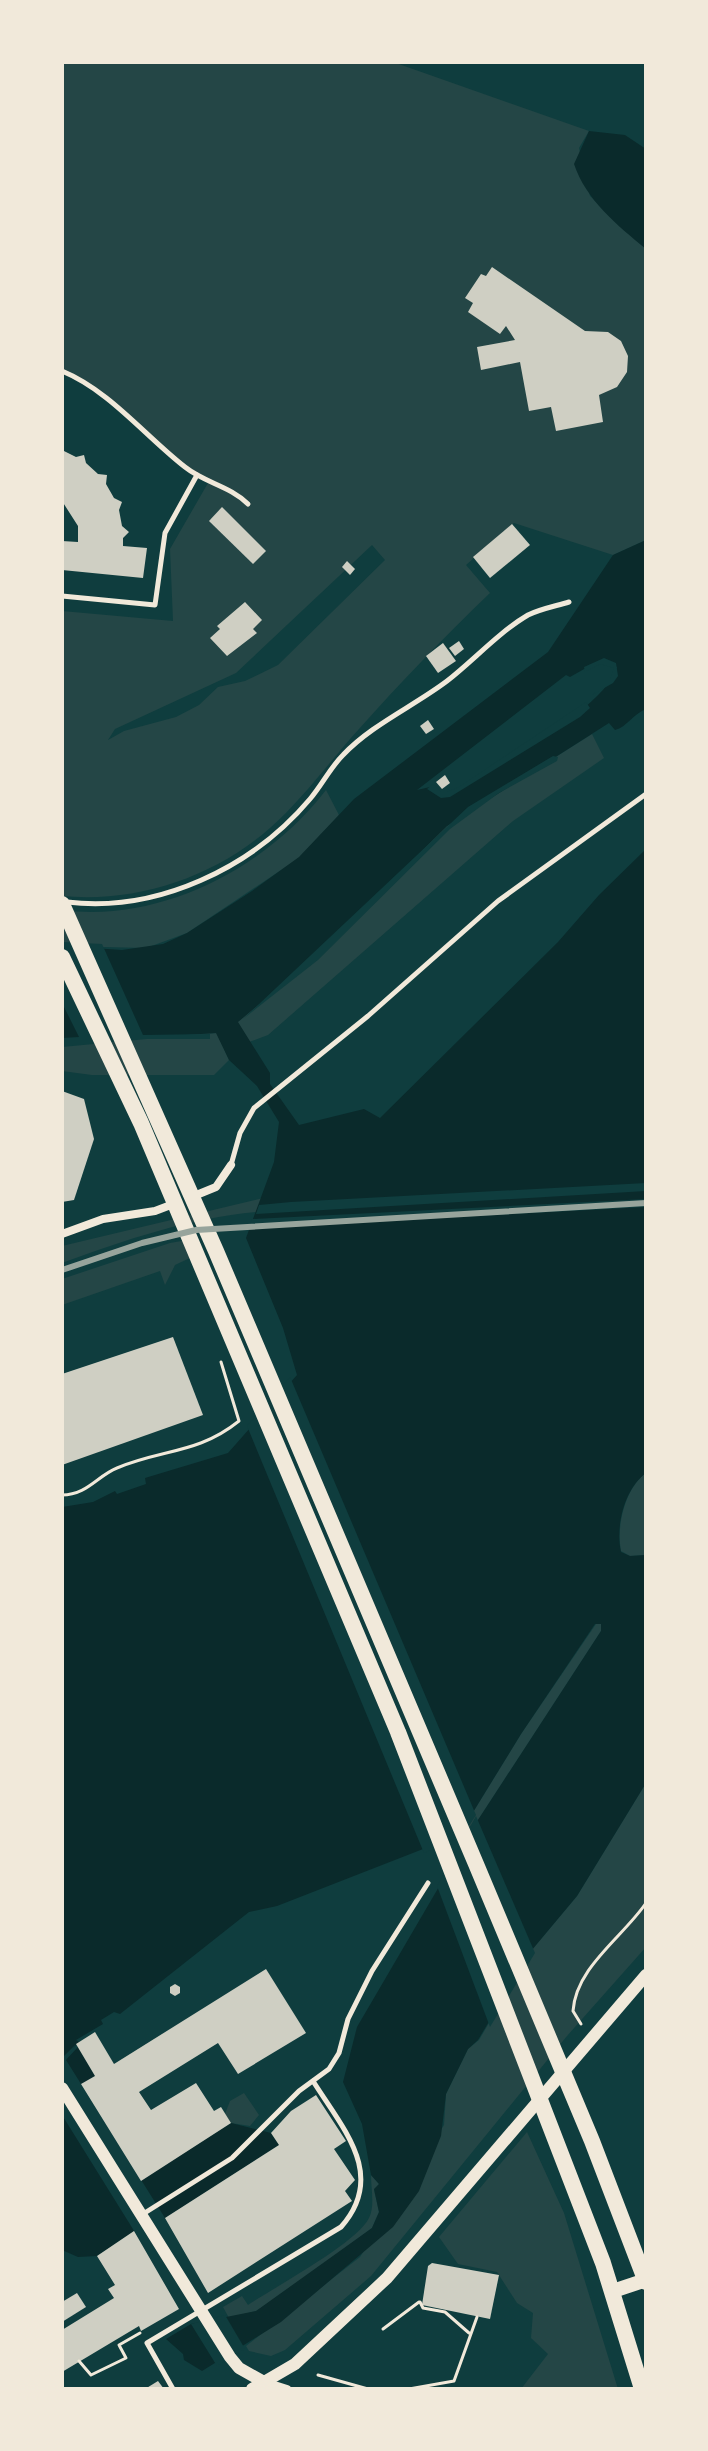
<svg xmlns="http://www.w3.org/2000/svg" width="708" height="2451" viewBox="0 0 708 2451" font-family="'Titillium Web',sans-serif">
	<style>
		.green { fill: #244646; fill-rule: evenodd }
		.water { fill: #0a2a2b; fill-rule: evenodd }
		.pier { fill: #0f3d3e }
		.building { fill: #cfcfc3 }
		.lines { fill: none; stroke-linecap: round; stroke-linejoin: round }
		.path { stroke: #f1e9da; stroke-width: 3 }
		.service { stroke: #f1e9da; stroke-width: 5 }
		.minor { stroke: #f1e9da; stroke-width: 8 }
		.tertiary { stroke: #f1e9da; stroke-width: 12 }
		.secondary { stroke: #f1e9da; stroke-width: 14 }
		.primary { stroke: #f1e9da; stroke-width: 16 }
		.rail { stroke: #97a49c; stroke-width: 6 }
	</style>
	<rect width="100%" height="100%" fill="#0f3d3e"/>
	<g class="green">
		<path d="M62,62H393L589,131L579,148L590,196L646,249V540L613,555L514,523L466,565L490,593C444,637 401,682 359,729C329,762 303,799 270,828C213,878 136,903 62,896V611L173,621L170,549L208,483L97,391L62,371ZM372,545L385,560L278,665L245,681L218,687L199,705L176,717L124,731L108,740L115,729L236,673Z"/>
		<polygon points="592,734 604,758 513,821 268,1035 249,1042 237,1022 447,826"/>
		<path d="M326,790L339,815L299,858L187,933L146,948L62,946V910C161,923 266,868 326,790Z"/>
		<polygon points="217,1033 229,1060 214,1075 92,1075 62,1071 62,1043"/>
		<path d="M263,1198L257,1212C190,1218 125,1240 62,1263V1246Z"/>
		<polygon points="193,1239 192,1257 175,1265 165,1285 160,1271 62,1305 62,1279 170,1243"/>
		<path d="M646,1473V1555L630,1556L621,1551C616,1526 625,1488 646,1473Z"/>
		<polygon points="596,1624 601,1624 601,1631 478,1820 459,1835 521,1734"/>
		<polygon points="646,1783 646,1947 567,2036 371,2276 285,2350 271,2356 249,2351 246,2346 360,2257 444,2125 446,2094 468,2049 479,2040 531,1951 577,1896"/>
		<polygon points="244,2093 259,2115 250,2126 231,2123 225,2114 230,2101"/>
		<polygon points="527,2132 564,2213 618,2389 521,2389 548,2354 531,2338 533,2313 517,2303 497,2272 458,2264 439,2237"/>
		<path d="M371,2175L379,2184L374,2190L379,2212L372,2228L274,2301L256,2311L229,2318L223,2307L242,2296L248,2305C273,2288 357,2243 369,2218C375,2206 371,2189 371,2175Z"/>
	</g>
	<g class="water">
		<path d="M589,131L625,135L646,149V249C617,225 586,200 574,164Z"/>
		<path d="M646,540V709C633,714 627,727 615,730L609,723L447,826L313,960L238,1022L270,1073V1084L299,1125L364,1109L380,1118L558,942L599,895L646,849V1473C625,1488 615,1526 621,1552L630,1556L646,1555V1783L577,1896L531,1951L478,2040L468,2049L446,2094L441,2136L419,2191L393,2227L281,2322L202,2371L184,2360L183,2354L166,2339L191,2324L256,2311L372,2228L379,2212L374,2189L379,2184L371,2175L362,2124L343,2082L357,2027L478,1820L601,1631V1624H595L521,1734L459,1835L277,1906L249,1912L120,2014L114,2012L101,2020L103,2024L76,2040L79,2042L62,2059V1507L93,1502L115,1491L117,1494L146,1484L145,1478L228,1453L297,1375L283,1328L246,1238L274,1162L279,1122L257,1086L229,1060L216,1033L62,1043V946L122,950L163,944L187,933L252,891L299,857L354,799L548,652L613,555ZM600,660L617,667C604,711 489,770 448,796L430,787L417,790L566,675L570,677Z"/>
		<polygon points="78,2047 95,2076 81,2085 141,2180 231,2123 271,2133 279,2145 165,2218 134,2231 97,2256 78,2257 62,2250 62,2064"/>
	</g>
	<g class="pier">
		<polygon points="604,658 616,663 618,676 613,683 592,695 610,679 614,668 600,664 585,672 584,667"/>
		<polygon points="586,702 590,708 580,717 450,797 441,798 427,789 433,784 441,792 447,792 459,787"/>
		<polygon points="553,756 558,757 557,761 499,793 450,829 318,960 243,1019 468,807"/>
		<polygon points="62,942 102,944 143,1035 210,1034 210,1039 147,1039 62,1047 62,1038 79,1037 62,1003"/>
		<polygon points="646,1183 646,1191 256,1214 259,1205 291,1202"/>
		<polygon points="646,1199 646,1207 248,1228 252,1219"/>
		<polygon points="290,1377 476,1815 462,1837 424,1853 247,1426"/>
		<polygon points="476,1816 535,1953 490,2027 437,1886"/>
		<polygon points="76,2044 66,2060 165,2218 136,2234 62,2115 62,2054 64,2056"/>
		<polygon points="225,2315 245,2349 217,2366 191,2324"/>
	</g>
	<g class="building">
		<polygon points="492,267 585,331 608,332 621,341 628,356 627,372 617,387 599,395 603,422 556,431 551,407 529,411 520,362 481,370 477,347 515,340 506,326 500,334 468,312 473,303 465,298 481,274 486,276"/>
		<polygon points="62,450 76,457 84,455 86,463 98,474 107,475 106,484 114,498 122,502 119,510 122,526 129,532 123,538 123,546 147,548 143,578 62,570 62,541 78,542 78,526 62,501"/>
		<polygon points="222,507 266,551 253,564 209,521"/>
		<polygon points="512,524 530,545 490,578 473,557"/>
		<polygon points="347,561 355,569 350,575 342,567"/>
		<polygon points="245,602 262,620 253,629 257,633 227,656 210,638 220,629 217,626"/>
		<polygon points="459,641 464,649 455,656 449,648"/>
		<polygon points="443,643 456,661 438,673 426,656"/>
		<polygon points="428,720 434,729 426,734 420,726"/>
		<polygon points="445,775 450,783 442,789 436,782"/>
		<polygon points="62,1091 84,1099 94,1139 74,1200 62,1202"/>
		<polygon points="173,1337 203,1415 62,1465 62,1374"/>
		<polygon points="266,1969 306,2033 238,2074 218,2043 139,2092 151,2110 196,2083 214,2111 221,2107 231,2123 141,2181 81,2084 95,2076 76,2044 95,2032 114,2064"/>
		<polygon points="175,1984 180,1987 180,1993 175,1996 170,1993 170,1987"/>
		<polygon points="316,2095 346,2141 334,2149 355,2180 345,2191 352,2201 208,2293 165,2218 279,2145 271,2133 291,2111"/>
		<polygon points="134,2231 179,2309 141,2331 139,2326 62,2372 62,2330 114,2298 108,2289 115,2285 97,2256"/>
		<polygon points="432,2263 499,2275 490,2319 422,2305 428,2266"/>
		<polygon points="77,2293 86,2307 62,2322 62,2302"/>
		<polygon points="158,2381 164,2389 145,2389"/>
	</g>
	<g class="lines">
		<g class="path">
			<path d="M62,1495C87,1495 97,1476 117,1468C162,1449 198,1454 239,1421L221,1362"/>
			<path d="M581,2024L573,2011C576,1967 623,1937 646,1903"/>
			<polyline points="420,2302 423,2308 445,2312 469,2333"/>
			<polyline points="383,2329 419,2302"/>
			<polyline points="79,2361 91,2375 126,2358 119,2345 140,2333"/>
			<polyline points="318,2375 368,2389"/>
			<polyline points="409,2389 454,2381 477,2317"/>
		</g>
		<g class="service">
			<path d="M62,371C110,391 144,435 185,467C205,483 230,486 248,504"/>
			<polyline points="62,596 155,605 165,533 197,475"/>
			<path d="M67,902C157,913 252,868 310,799C322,785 330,768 343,755C371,725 414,706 447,681C474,660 499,632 528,615C540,609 556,606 569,602"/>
			<polyline points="231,1165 240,1133 254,1108 368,1016 498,901 646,794"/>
			<polyline points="143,2214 232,2158 299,2091 329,2069 339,2053 348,2019 372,1971 428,1883"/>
			<path d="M173,2389L147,2343L341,2227C387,2175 343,2129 313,2081"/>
		</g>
		<g class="minor">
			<polyline points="189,1198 216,1187 231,1165"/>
			<polyline points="62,1234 103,1219 155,1211 176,1203"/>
			<polyline points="265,2382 287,2389"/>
		</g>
		<g class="tertiary">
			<polyline points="62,2088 230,2357 239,2368 264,2382"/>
			<polyline points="252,2389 295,2364 387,2278 646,1975"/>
		</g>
		<polyline class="secondary" points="613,2291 646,2280"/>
		<g class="primary">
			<polyline points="62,904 216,1251 476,1864 592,2141 646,2282"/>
			<polyline points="62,957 141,1123 398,1732 603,2263 642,2389"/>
		</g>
		<polyline class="rail" points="62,1270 142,1243 196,1230 646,1203"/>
	</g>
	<rect width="708" height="2451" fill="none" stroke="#f1e9da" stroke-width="128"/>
</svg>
